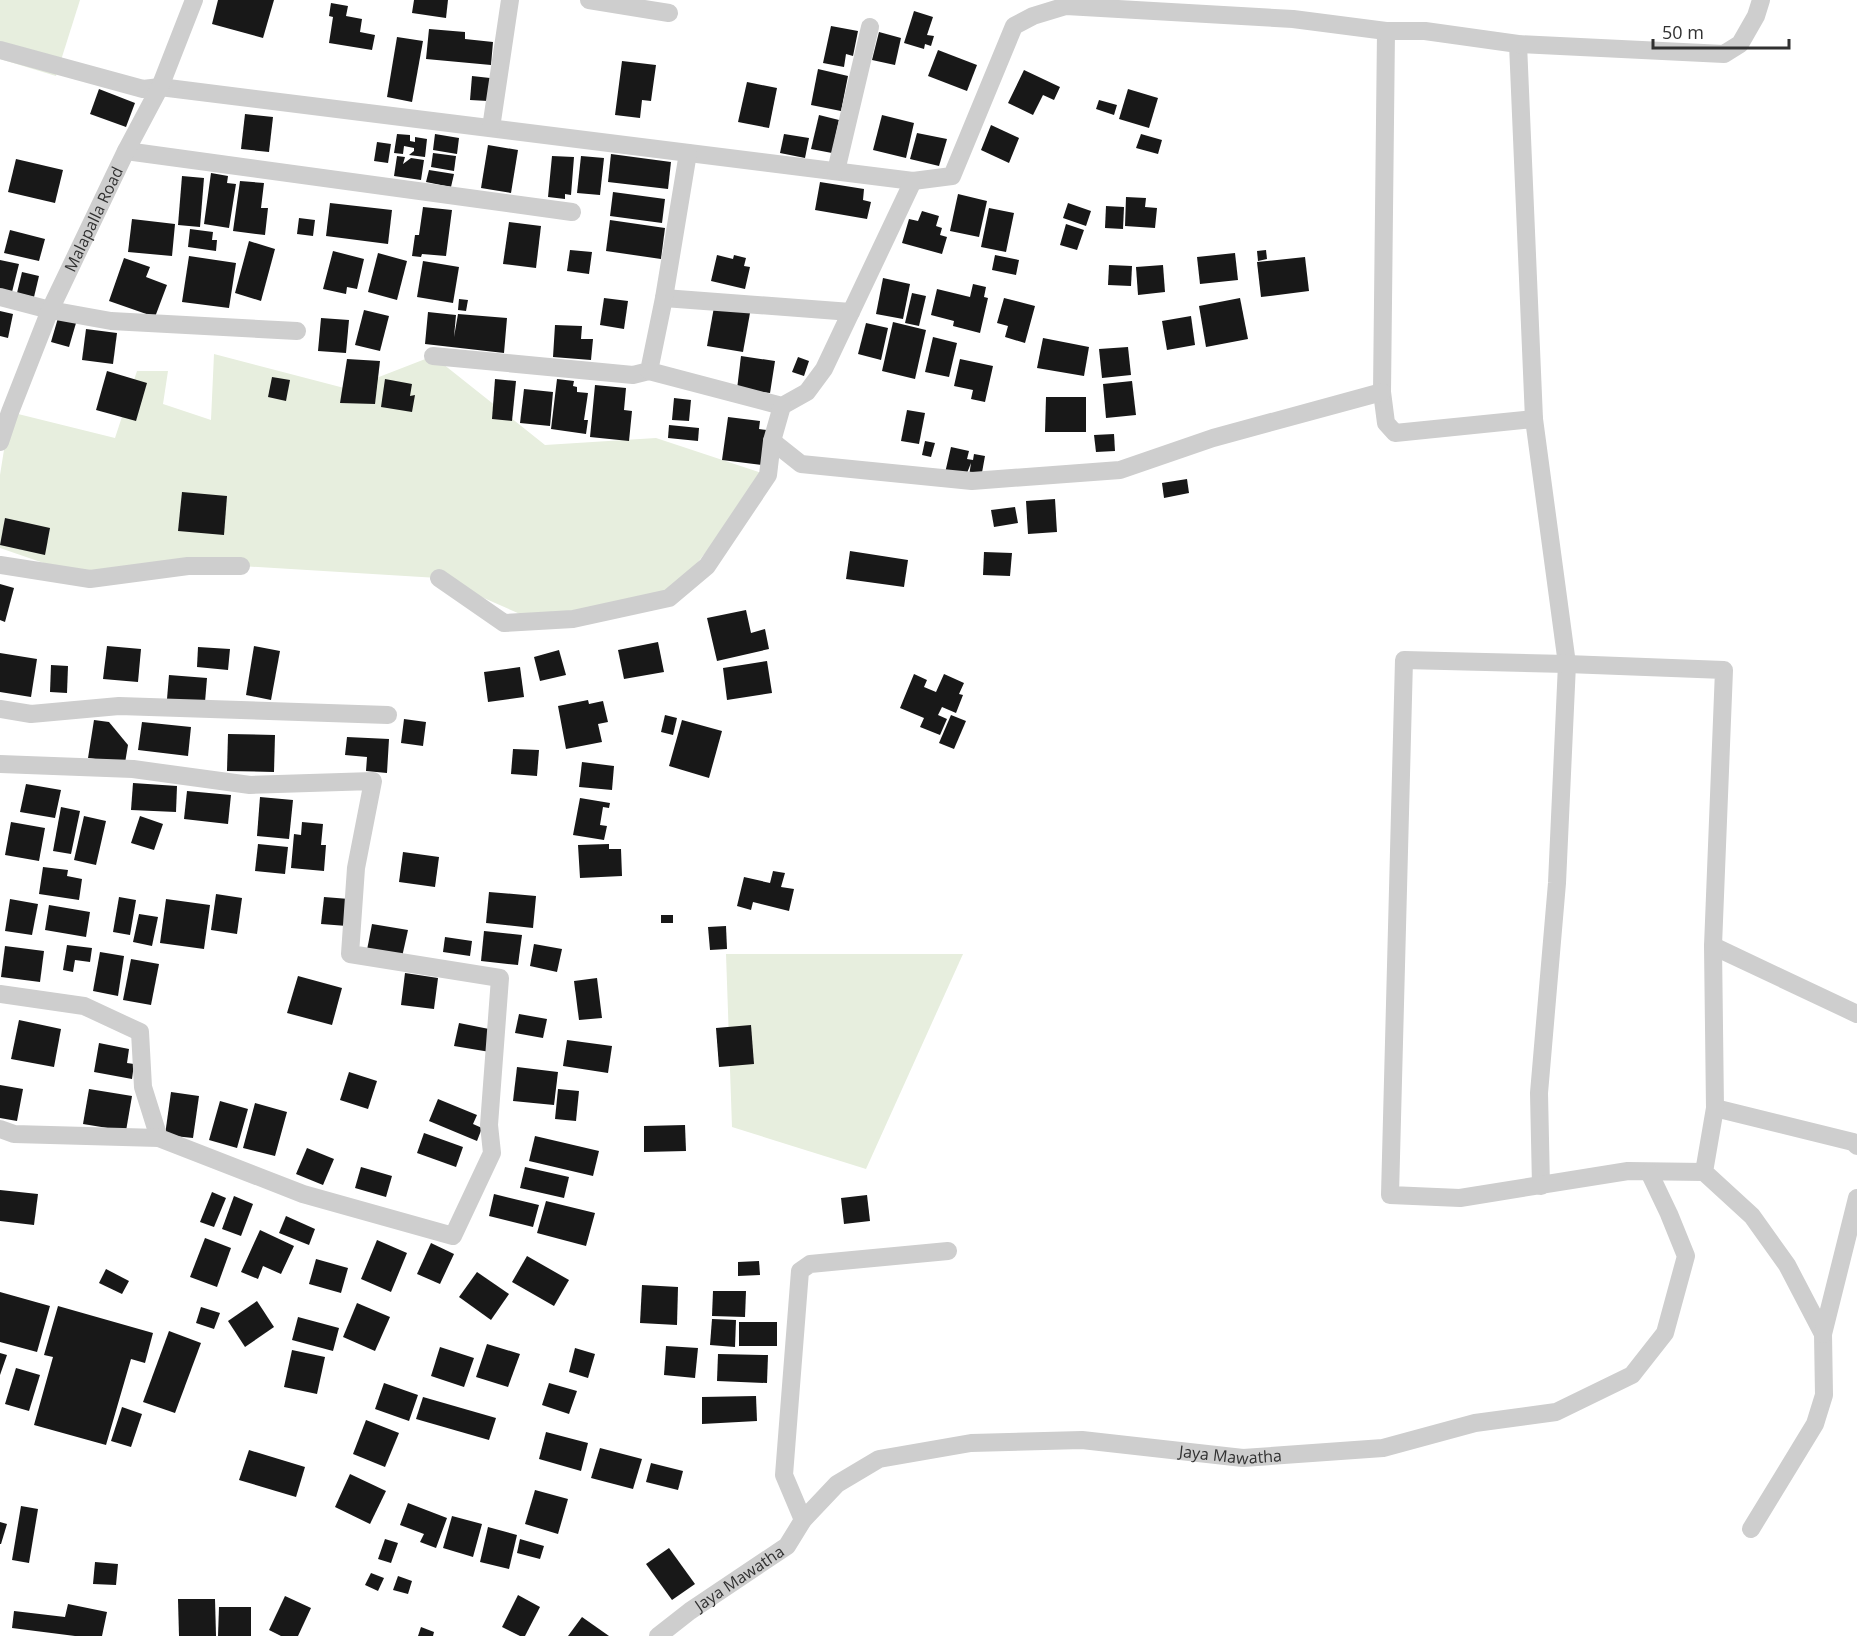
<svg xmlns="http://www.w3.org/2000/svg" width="1857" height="1636" viewBox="0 0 1857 1636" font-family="'Open Sans',sans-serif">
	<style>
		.green { fill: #e7eede }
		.building { fill: #181818 }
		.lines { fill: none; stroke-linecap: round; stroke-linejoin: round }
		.minor { stroke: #cecece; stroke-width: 18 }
		.labels { text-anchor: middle; stroke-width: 6; stroke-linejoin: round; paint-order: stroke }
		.street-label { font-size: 16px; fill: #313131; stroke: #fff }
	</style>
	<rect width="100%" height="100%" fill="#fff"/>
	<g class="green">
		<polygon points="0,0 80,0 56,76 0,59"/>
		<polygon points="214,354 348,389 433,356 545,445 656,438 768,475 669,598 536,621 438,578 241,566 90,579 0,548 0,475 10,412 115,438 137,371 168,371 163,404 211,420"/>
		<polygon points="726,954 963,954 866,1169 732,1127"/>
	</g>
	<g class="building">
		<polygon points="218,0 274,0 263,38 212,24"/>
		<polygon points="414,0 448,0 446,18 412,13"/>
		<polygon points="331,3 348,6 346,16 362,19 360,32 375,35 372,50 329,43 333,17 329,16"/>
		<polygon points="914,11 933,17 927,35 934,36 931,46 925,44 924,49 904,43"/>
		<polygon points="831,26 858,31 853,56 846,54 844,67 823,63"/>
		<polygon points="429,29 465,32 465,39 493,42 491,65 426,59"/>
		<polygon points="879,32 901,38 895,65 872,60"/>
		<polygon points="397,37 423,41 412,102 387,97"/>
		<polygon points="938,50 977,65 967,91 928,76"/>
		<polygon points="622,61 656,65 651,101 642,100 640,118 615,115"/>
		<polygon points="818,69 848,76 841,111 811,105"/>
		<polygon points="1024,70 1060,87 1054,100 1043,95 1033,115 1008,103"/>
		<polygon points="472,76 490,78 488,101 470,100"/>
		<polygon points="747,82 777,88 769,128 738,122"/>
		<polygon points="99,89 135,103 126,127 90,114"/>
		<polygon points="1128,89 1158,98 1149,128 1119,119"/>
		<polygon points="1099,100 1117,105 1114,115 1096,109"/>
		<polygon points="245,114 273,117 269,152 241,149"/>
		<polygon points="819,115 839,120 832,153 811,149"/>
		<polygon points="882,115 914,123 906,158 873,150"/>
		<polygon points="991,125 1019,138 1009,163 981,150"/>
		<polygon points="917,133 947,139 939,166 910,159"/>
		<polygon points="397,134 410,135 410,141 415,142 415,137 427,139 425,157 409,155 414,151 414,148 404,146 403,154 394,153"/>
		<polygon points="435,134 459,138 457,154 433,150"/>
		<polygon points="784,134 809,138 805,158 780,153"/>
		<polygon points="1141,134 1162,140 1158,154 1136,148"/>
		<polygon points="377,142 391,144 388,163 374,161"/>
		<polygon points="488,145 518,150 511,193 481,188"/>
		<polygon points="433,153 456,156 454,171 431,167"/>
		<polygon points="611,154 671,162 668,189 608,182"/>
		<polygon points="397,156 405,157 403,164 411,158 424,160 421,180 394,176"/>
		<polygon points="552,156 574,157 571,195 565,194 565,199 548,197"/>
		<polygon points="581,156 604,158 600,195 577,193"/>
		<polygon points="16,159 63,170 55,203 8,192"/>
		<polygon points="429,170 454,174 451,187 426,182"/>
		<polygon points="211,173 228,176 227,183 236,184 229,228 204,224"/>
		<polygon points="182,176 204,178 200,227 178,225"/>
		<polygon points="240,181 264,183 261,208 268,208 265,235 233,231"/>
		<polygon points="820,182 864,189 863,200 871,202 867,219 815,210"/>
		<polygon points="613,192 665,199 662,223 610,216"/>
		<polygon points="958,194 987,201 979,237 950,231"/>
		<polygon points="1126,197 1146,198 1145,207 1157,208 1155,228 1125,226"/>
		<polygon points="330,203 392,210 388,244 326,236"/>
		<polygon points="1068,203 1091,211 1086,226 1063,218"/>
		<polygon points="1106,206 1124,207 1123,229 1105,228"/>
		<polygon points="423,207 452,210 446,256 422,254 421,257 412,256 415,235 419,235"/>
		<polygon points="989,208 1014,213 1006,252 981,247"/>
		<polygon points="922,211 939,216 936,226 942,228 940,235 947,237 942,254 902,243 909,219 918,221"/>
		<polygon points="299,218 315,220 313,236 297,234"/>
		<polygon points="132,219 175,224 172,256 128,252"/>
		<polygon points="610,220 665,228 661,259 606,251"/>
		<polygon points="509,222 541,226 536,268 503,264"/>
		<polygon points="1066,224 1084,230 1077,250 1060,245"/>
		<polygon points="190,229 213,232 212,240 217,240 216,251 188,247"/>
		<polygon points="10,230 45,239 39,261 4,253"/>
		<polygon points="249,241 275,249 261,301 235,293"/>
		<polygon points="570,250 592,252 589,274 567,271"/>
		<polygon points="1266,250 1267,259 1258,261 1257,251"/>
		<polygon points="333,251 364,259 357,289 347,287 346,294 323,289"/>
		<polygon points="378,253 407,261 397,300 368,292"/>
		<polygon points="1235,253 1238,280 1200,284 1197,257"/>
		<polygon points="717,255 733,259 734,255 746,258 744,266 750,267 745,289 711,281"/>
		<polygon points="995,255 1019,260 1016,275 992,270"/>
		<polygon points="189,256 236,263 229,308 182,302"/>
		<polygon points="1305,257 1309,291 1261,297 1257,262"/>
		<polygon points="124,258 150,267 146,277 167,285 155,317 109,301"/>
		<polygon points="0,260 19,264 12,292 0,289"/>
		<polygon points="423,261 459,267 453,303 417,297"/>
		<polygon points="1109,265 1132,266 1131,286 1108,285"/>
		<polygon points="1163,265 1165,292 1138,295 1136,267"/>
		<polygon points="22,272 39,276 34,297 17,293"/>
		<polygon points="883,278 910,284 903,319 876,314"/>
		<polygon points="973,284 986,287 984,297 988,298 980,333 953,326 954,321 931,315 937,289 970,297"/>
		<polygon points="912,293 926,296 919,326 905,323"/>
		<polygon points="604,298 628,301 624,329 600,325"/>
		<polygon points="1004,298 1035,306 1025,343 1005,337 1008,326 997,323"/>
		<polygon points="1240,298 1248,339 1206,347 1199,306"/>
		<polygon points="459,299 468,300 466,311 458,310"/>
		<polygon points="714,307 750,313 743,352 707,346"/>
		<polygon points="364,310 389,316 380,351 355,345"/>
		<polygon points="0,311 13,314 8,338 0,336"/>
		<polygon points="428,312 456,315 454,337 458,314 507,318 504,353 425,344"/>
		<polygon points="1191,316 1195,345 1167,350 1162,321"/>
		<polygon points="58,318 76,323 69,347 51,342"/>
		<polygon points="321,318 349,320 346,353 318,351"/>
		<polygon points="893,322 926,330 915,379 882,371"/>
		<polygon points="866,323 888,328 881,360 858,354"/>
		<polygon points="555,325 582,326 581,339 593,339 591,360 553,357"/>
		<polygon points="86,329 117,333 113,364 82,360"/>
		<polygon points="933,337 957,343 949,377 925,372"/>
		<polygon points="1043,338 1089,347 1084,376 1037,368"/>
		<polygon points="1128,347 1131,375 1102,378 1099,349"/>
		<polygon points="741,356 775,361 770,393 737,389"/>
		<polygon points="798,357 809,361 804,376 792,372"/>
		<polygon points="347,359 380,361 375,404 340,403"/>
		<polygon points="960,359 993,366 985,402 971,399 973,390 954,386"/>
		<polygon points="107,371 147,383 136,421 96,410"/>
		<polygon points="272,377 290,380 286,401 268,397"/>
		<polygon points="385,379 412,384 410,396 415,395 412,412 381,407"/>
		<polygon points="495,379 516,381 512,421 492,419"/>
		<polygon points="557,379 574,381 573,386 577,387 577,392 588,393 584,420 588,420 586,434 551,429"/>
		<polygon points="1132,381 1136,415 1106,418 1103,384"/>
		<polygon points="595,385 626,388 624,410 632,411 629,441 590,437"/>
		<polygon points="524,389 553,392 550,426 520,423"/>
		<polygon points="1046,397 1086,397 1086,432 1045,432"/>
		<polygon points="674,398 691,400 689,421 672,420"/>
		<polygon points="907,410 925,413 919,444 901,441"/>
		<polygon points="728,417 760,421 759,429 767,430 762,465 722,460"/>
		<polygon points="669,425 699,428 698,441 668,438"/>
		<polygon points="1114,434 1115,451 1096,452 1094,435"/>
		<polygon points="925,441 935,443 931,457 922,455"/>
		<polygon points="951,447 969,451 967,459 973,460 974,454 985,456 981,478 969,476 971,463 965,478 945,473"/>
		<polygon points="1187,479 1189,493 1164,498 1162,483"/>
		<polygon points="182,492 227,496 224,535 178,531"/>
		<polygon points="1055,499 1057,532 1028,534 1026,501"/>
		<polygon points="1015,507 1018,523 994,527 991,510"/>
		<polygon points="5,518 50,528 45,555 0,545"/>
		<polygon points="850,551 908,560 904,587 846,579"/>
		<polygon points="984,552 1012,553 1010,576 983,575"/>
		<polygon points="0,584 14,588 5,622 0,620"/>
		<polygon points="746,610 751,633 765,629 769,649 717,661 707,618"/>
		<polygon points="658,642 664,672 624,679 618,650"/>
		<polygon points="107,646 141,649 138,682 103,679"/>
		<polygon points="254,646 280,651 271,700 246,695"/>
		<polygon points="198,647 230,649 228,670 197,667"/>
		<polygon points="559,650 566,675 540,681 534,657"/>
		<polygon points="0,653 37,659 31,697 0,692"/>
		<polygon points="767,661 772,693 727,700 723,668"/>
		<polygon points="51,665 68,666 67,693 50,692"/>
		<polygon points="520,667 524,697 488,702 484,672"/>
		<polygon points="914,674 927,680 924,687 936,692 944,674 964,683 959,694 963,695 956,713 942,707 938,715 947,719 940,735 920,727 924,718 900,708"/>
		<polygon points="169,675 207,678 205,702 167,699"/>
		<polygon points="588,700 589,704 603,701 608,722 598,724 602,742 566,749 558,706"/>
		<polygon points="665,715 677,718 673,735 661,732"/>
		<polygon points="951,715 966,721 954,749 939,743"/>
		<polygon points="404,719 426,722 423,746 401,743"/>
		<polygon points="94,720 109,722 128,745 125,763 88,758"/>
		<polygon points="682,720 722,731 709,778 669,766"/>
		<polygon points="142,722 191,727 188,756 138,750"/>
		<polygon points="228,734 275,735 274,772 227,771"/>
		<polygon points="347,737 389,739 387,773 366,771 367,757 345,755"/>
		<polygon points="513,749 539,750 537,776 511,774"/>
		<polygon points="582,762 614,766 612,790 579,787"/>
		<polygon points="133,783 177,786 176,812 131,810"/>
		<polygon points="26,784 61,790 55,818 20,812"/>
		<polygon points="187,791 231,795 228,824 184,819"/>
		<polygon points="260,797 293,800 289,839 257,836"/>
		<polygon points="580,798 610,803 609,808 603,807 600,825 607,826 604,840 573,835"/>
		<polygon points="61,807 80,811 71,854 53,851"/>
		<polygon points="84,816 106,821 96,865 74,860"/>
		<polygon points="140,816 163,824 154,850 131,843"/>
		<polygon points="11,822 45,828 39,861 5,855"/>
		<polygon points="302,822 323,824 321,845 326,845 324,871 291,868 294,834 301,835"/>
		<polygon points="258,844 288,847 285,874 255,871"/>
		<polygon points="609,844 609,849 621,849 622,876 580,878 578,845"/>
		<polygon points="403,852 439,857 435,887 399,882"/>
		<polygon points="43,867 68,870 67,876 82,879 79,900 39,894"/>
		<polygon points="773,871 785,873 781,887 794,889 789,911 753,902 751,910 737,906 744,877 770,883"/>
		<polygon points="489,892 536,896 533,928 486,923"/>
		<polygon points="216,894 242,898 237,934 211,930"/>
		<polygon points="119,897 136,900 130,935 113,932"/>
		<polygon points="324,897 349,899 347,926 321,924"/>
		<polygon points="10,899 38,904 32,935 5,931"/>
		<polygon points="166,899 210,905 204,949 160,943"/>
		<polygon points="49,905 90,912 86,937 45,930"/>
		<polygon points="139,914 158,917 152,946 133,942"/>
		<rect x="661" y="915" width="12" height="8"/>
		<polygon points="372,924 408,930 402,957 367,950"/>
		<polygon points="726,926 727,949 710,950 708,927"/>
		<polygon points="484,931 522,935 518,965 481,961"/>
		<polygon points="445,937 472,941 470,956 443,952"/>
		<polygon points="534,944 562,949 557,972 530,966"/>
		<polygon points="67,945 92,948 90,962 75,960 73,972 63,970"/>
		<polygon points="5,946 44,951 40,982 1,977"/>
		<polygon points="100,952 124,956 118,996 93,991"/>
		<polygon points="131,959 159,964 151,1005 123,1000"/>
		<polygon points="405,973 438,978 434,1009 401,1005"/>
		<polygon points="298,976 342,988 332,1025 287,1013"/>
		<polygon points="597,978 602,1018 579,1020 574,981"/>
		<polygon points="519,1014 547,1019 543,1038 515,1033"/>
		<polygon points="19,1020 61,1029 54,1067 11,1059"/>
		<polygon points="459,1023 494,1030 490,1052 454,1046"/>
		<polygon points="751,1025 754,1064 719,1067 716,1028"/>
		<polygon points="567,1040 612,1046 608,1073 563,1066"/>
		<polygon points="99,1043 129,1049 127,1063 134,1064 132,1079 94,1072"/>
		<polygon points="517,1067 558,1072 554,1105 513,1101"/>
		<polygon points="349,1072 377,1081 368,1109 340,1100"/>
		<polygon points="0,1085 23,1089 17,1121 0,1118"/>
		<polygon points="89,1089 132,1096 126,1131 83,1124"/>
		<polygon points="558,1089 579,1091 576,1121 555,1119"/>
		<polygon points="171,1092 199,1096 193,1138 165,1135"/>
		<polygon points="438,1099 477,1115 473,1124 482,1128 477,1141 429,1121"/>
		<polygon points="220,1101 248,1109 237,1148 209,1140"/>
		<polygon points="255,1103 287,1112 275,1156 243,1148"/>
		<polygon points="685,1125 686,1151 644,1152 644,1126"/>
		<polygon points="424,1133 463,1147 456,1167 417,1153"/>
		<polygon points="535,1136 599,1151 593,1176 529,1161"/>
		<polygon points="307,1148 334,1159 323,1185 296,1174"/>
		<polygon points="361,1167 392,1176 386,1197 355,1188"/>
		<polygon points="525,1167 569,1177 564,1198 520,1188"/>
		<polygon points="0,1190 38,1194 34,1225 0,1221"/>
		<polygon points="212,1192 226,1198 214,1227 200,1222"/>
		<polygon points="494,1194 539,1205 533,1227 489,1216"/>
		<polygon points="867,1195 870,1221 844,1224 841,1198"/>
		<polygon points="234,1196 253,1204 241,1236 222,1229"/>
		<polygon points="546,1201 595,1213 586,1246 537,1233"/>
		<polygon points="286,1216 315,1229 309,1245 279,1233"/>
		<polygon points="260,1230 294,1246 281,1274 263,1266 258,1279 241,1272"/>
		<polygon points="205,1238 231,1248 217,1287 190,1277"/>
		<polygon points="377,1240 407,1253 391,1292 361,1279"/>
		<polygon points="431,1243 454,1254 440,1284 417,1274"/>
		<polygon points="527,1256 569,1280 554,1306 512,1282"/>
		<polygon points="316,1259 348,1268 341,1293 309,1284"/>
		<polygon points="759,1261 760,1275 738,1276 738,1262"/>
		<polygon points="106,1269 129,1281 122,1294 99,1283"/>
		<polygon points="477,1272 509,1294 491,1320 459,1297"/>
		<polygon points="642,1285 678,1287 677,1325 640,1323"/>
		<polygon points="713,1291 746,1291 745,1317 712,1316"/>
		<polygon points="0,1292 50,1306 37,1352 0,1342"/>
		<polygon points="257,1301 274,1327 245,1347 228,1321"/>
		<polygon points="357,1303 390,1317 375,1351 343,1337"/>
		<polygon points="58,1306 153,1333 145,1363 131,1359 106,1445 34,1425 53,1357 44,1355"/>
		<polygon points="201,1307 220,1313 214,1329 196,1323"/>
		<polygon points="298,1317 339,1328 333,1351 292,1340"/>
		<polygon points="712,1319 736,1320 735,1347 710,1345"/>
		<rect x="739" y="1322" width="38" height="24"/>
		<polygon points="169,1331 201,1343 175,1413 143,1402"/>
		<polygon points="487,1344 520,1354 508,1387 476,1377"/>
		<polygon points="666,1346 698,1348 695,1378 664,1375"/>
		<polygon points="440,1347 474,1358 464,1387 431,1376"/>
		<polygon points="575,1348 595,1354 588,1378 569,1372"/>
		<polygon points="292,1350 325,1357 317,1394 284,1387"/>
		<polygon points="0,1353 7,1355 0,1375"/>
		<polygon points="718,1354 768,1355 767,1383 717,1381"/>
		<polygon points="16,1368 40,1375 29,1411 5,1404"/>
		<polygon points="384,1383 418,1395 409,1421 375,1409"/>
		<polygon points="549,1383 577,1391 569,1414 542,1405"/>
		<polygon points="756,1396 757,1421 702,1424 702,1397"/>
		<polygon points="423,1397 496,1418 489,1440 416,1419"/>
		<polygon points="122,1407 142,1414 131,1447 111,1441"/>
		<polygon points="366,1420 399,1433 385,1467 353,1454"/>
		<polygon points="546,1432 588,1443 581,1471 539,1459"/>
		<polygon points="600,1448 642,1459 633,1489 591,1478"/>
		<polygon points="249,1450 305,1467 296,1497 239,1480"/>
		<polygon points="651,1463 683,1471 678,1490 646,1482"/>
		<polygon points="350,1474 386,1491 370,1524 335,1507"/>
		<polygon points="535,1490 568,1499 558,1534 525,1524"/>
		<polygon points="408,1503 447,1518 436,1548 420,1542 424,1534 400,1525"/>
		<polygon points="21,1506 38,1509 29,1563 12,1560"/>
		<polygon points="452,1516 482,1524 473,1557 443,1548"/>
		<polygon points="0,1522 7,1524 1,1544 0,1544"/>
		<polygon points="488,1527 517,1535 509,1569 480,1562"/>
		<polygon points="385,1539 398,1543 391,1563 378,1559"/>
		<polygon points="520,1539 544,1546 540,1559 517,1553"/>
		<polygon points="669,1548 695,1584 672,1600 646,1564"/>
		<polygon points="95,1562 118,1564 116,1585 93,1584"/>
		<polygon points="371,1573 384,1578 378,1591 365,1585"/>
		<polygon points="398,1576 412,1581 408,1594 393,1590"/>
		<polygon points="518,1595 540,1607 525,1636 520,1636 502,1627"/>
		<polygon points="285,1596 311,1608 298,1636 281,1636 269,1630"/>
		<polygon points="178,1599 215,1599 216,1636 179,1636"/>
		<polygon points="68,1604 107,1612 102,1636 75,1636 12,1628 14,1611 65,1617"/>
		<polygon points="219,1607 251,1607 251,1636 218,1636"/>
		<polygon points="582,1617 609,1636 568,1636"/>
		<polygon points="421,1627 434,1632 433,1636 418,1636"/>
	</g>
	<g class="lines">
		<g class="minor">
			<polyline points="589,0 669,13"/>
			<polyline points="1386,31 1382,392 1386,423 1395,433 1534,419"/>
			<polyline points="1518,44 1534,419 1567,664 1557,883 1539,1093 1541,1186"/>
			<polyline points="0,50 143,89 160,87 913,181 952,176 1014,26 1033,16 1066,6 1293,19 1386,31 1425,31 1518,44 1724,54 1740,44 1756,16 1761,0"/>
			<polyline points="491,128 510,0"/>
			<polyline points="126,151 572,212"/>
			<polyline points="836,171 870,27"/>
			<polyline points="0,297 50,310 111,321 297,331"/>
			<polyline points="664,298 851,312"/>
			<polyline points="433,356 633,375 649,371 664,298 688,153"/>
			<polyline points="649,371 782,406 807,392 824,369 913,181"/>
			<polyline points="772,441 801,464 972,481 1120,470 1213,438 1382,392"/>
			<path id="s1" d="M0,442L10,412L50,310L126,151L160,87L194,0"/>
			<polyline points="0,565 90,579 188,566 241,566"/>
			<polyline points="439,578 504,623 573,619 669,598 707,566 768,475 772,441 782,406"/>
			<polyline points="0,709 31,714 119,706 388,715"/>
			<polyline points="0,764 133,769 250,785 373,781 356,868 350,954 500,978 489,1125 492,1153 453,1236 303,1194 159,1138 143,1087 140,1032 84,1006 0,994"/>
			<polyline points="1713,946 1857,1014"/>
			<polyline points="1715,1108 1853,1142 1857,1146"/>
			<polyline points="0,1129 14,1134 159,1138"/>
			<polyline points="1704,1172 1715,1108 1713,946 1724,670 1567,664 1404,660 1390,1195 1460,1198 1628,1171 1704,1172 1752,1216 1787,1265 1823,1334 1824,1395 1815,1424 1751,1529"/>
			<polyline points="1823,1334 1857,1198"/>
			<polyline points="803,1520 784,1475 800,1271 810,1264 948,1251"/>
			<path id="s2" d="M658,1636L690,1611L787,1546L803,1520L837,1484L879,1459L971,1443L1082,1440L1243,1458L1383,1448L1475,1423L1556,1412L1632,1375L1665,1333L1686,1256L1669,1214L1649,1172"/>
		</g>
	</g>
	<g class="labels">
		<g class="street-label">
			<text dy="6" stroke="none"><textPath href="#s1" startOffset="242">Malapalla Road</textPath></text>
			<text dy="6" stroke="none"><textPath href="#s2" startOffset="640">Jaya Mawatha</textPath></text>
			<text dy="6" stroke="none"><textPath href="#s2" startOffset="100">Jaya Mawatha</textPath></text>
		</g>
	</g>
	<path d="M1653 39v9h136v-9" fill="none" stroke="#313131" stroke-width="3"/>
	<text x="1662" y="39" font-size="18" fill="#313131" stroke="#ffffff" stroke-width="4.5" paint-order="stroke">50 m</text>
</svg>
